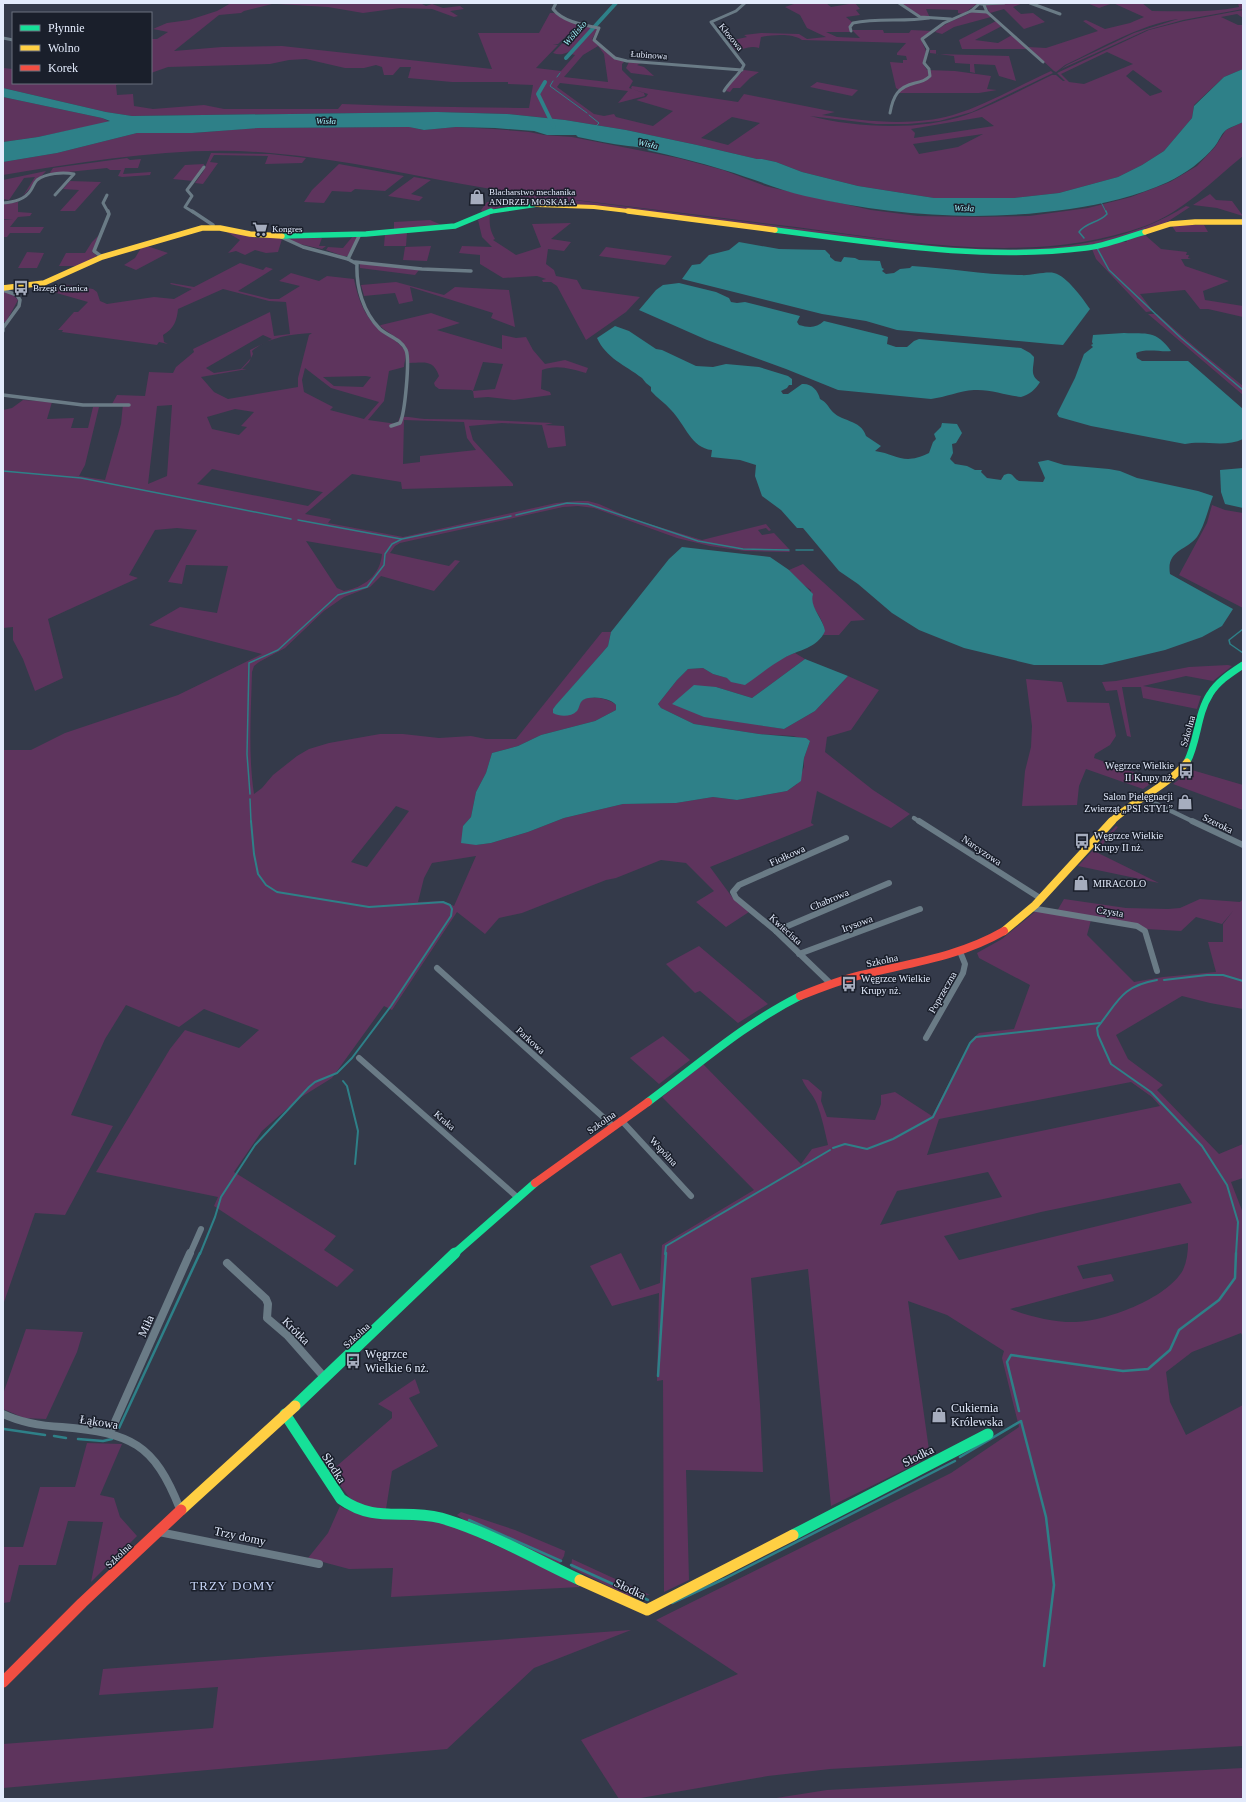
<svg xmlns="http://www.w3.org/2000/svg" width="1246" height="1802" viewBox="0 0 1246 1802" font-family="'Times New Roman',serif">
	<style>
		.green { fill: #5e345d; fill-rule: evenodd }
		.water { fill: #2e8088 }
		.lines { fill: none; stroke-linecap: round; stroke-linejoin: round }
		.stream-far3 { stroke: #2e8088; stroke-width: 1 }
		.stream-far2 { stroke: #2e8088; stroke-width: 1.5 }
		.stream-far1 { stroke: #2e8088; stroke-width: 2 }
		.stream { stroke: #2e8088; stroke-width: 2.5 }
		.canal { stroke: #2e8088; stroke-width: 4 }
		.street-far4 { stroke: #6a7b86; stroke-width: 3 }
		.street-far3 { stroke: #6a7b86; stroke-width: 3.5 }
		.street-far2 { stroke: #6a7b86; stroke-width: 4.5 }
		.street-far1 { stroke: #6a7b86; stroke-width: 6 }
		.street { stroke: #6a7b86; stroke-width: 8 }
		.fast-far4 { stroke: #16e098; stroke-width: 4 }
		.fast-far3 { stroke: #16e098; stroke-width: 5.5 }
		.fast-far2 { stroke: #16e098; stroke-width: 7 }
		.fast-far1 { stroke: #16e098; stroke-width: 8 }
		.fast { stroke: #16e098; stroke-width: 11 }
		.slow-far4 { stroke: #ffcf43; stroke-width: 4 }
		.slow-far3 { stroke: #ffcf43; stroke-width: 5.5 }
		.slow-far2 { stroke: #ffcf43; stroke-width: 7 }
		.slow-far1 { stroke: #ffcf43; stroke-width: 8 }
		.slow { stroke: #ffcf43; stroke-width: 11 }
		.jam-far1 { stroke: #f24e42; stroke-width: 8 }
		.jam { stroke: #f24e42; stroke-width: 11 }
		.labels { text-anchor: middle; stroke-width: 3; stroke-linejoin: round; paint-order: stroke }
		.far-water-label { font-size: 9px; font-style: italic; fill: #a0f2f9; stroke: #1a1f2b }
		.far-street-label { font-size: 9px; fill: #e3ebfc; stroke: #1a1f2b }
		.far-poi-label { font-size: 9px; fill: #e3ebfc; stroke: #1a1f2b; text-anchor: start }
		.street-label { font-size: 10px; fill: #e3ebfc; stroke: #1a1f2b }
		.poi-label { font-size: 10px; fill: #e3ebfc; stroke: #1a1f2b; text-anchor: start }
		.near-street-label { font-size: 12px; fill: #e3ebfc; stroke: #1a1f2b }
		.near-poi-label { font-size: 12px; fill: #e3ebfc; stroke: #1a1f2b; text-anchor: start }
		.near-neighbourhood-label { font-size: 13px; letter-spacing: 1px; fill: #c8d6f8; stroke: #1a1f2b }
	</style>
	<rect width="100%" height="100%" fill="#343a4a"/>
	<g class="green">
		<path d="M231,3H276L244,11L241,13L219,15L174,51L222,47L282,46L492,69L478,33H539L550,13H554L578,25L558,44H553L558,45L536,68L561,71L575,55L571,54L596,27L598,28L592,39L593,41L624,62L622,64V70L633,81L629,88L644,93L645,96L618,103L628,91L560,83L557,87L594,114L604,116L614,114L616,117L653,126L673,111L636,100L646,97L648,94L632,89L631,88L632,86L738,102L744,94L835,112L822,115C865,121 911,127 953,115C986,105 1020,85 1051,71L1053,73L972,112L939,121L908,124H876L810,116C856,128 921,131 966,115C996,104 1024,88 1052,75H1056L1063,81H1065L1057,73L1149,30L1184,21L1243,10V18L1237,14L1221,17L1238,25H1243V69L1224,77L1194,105L1192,118L1164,151L1142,165L1118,177L1059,193L1014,198H934L858,186L802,172L776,162L762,159H757L697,145L626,130L565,120L507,114L437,112L132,116L106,112L3,88V68L13,69V83H120L116,85L117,95L133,94L134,106L153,109L204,105L224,109H338L342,104C404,107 466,107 529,108L533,85L508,84V82H452L408,78L411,67H400L393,75H384L382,67L376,65L364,68H345L306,59L289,60L270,64L168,67L151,73V39H157L168,32L153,29L167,23L189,20L217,11ZM598,46L604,54L608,82L564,77L583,55ZM1107,52L1133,64L1084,84L1069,82L1061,74ZM1133,70L1162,91V92L1150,96L1126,76ZM732,117L760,123L728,145L701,138ZM982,117L994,126L914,138L915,133L911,129ZM983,134L958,147L919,154L913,144Z"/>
		<polygon points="278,3 420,3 426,6 432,4 443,8 460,6 464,9 450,11 458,16 454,17 432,9 400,8 363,13 328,7 277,4"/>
		<path d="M797,3H826L831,7L855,3L860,9L856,10L860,15L846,17L852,22L850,32H826L837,37L860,38L852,30H883L884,33H909L911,30L932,31L921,39L926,51L923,64L927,70L955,71L991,76L987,89L997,90L979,93H896L899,90L896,88L890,62L903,63V60H907L906,56L897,55V53L906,43L802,40C791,33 774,35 761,37L759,48C748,45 745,50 735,50L729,41L747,37L744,35L761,33L799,34L807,39L826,37L807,28L800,15L785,7Z"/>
		<polygon points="901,3 978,3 963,14 958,13 958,10 926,9 930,18 918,15"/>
		<polygon points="1010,3 1023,3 1013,7 1021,14 1033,13 1045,22 1024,29 1004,9 990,13 985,5"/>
		<path d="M1087,3H1142L1152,11C1181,11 1210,13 1239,7L1238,3H1243V9L1183,20L1147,30L1061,69L1067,65L1134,33L1178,19C1139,25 1101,48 1065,65L1056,72L1054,71L1028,47L1046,48L1098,31L1083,21L1086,20L1105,29L1130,23L1144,17L1113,3L1099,8Z"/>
		<path d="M972,12L987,13L991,17L954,27L942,34L935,32C949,20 957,20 972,12Z"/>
		<polygon points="996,21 1002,26 975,40 998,43 1012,35 1028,49 962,49 959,40"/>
		<path d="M583,26L592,27C582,38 570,60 553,53L578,27Z"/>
		<polygon points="930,50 936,50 936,54 1009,56 1016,81 999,76 995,65 974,64 975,73 970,72 970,64 955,63 954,56 930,53"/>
		<polygon points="629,62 643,62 637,65 644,67 654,76 631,73 626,68"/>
		<polygon points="744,70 759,72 750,78 740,88 733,88 730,92 726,91 731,82"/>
		<polygon points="817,82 858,90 852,96 810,87"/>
		<polygon points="3,97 102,118 110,122 38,137 3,142"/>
		<path d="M1243,122V156C1212,181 1183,212 1145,226C1033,266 911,242 796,227C728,219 661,210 593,202C559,198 525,194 491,189C418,177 345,159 270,153C181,145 91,161 3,175V162L57,153L137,133H194L256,128L410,127L423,130L456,127L494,129L529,132L544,135L572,137L678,158L723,170L765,186L871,210L918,216L975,217L1029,216L1088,208L1131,197L1170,182L1197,166L1215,147L1226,130Z"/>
		<polygon points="211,153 270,154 306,158 302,163 265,164 268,156 214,155 210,162 218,163 203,184 195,183 203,172"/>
		<polygon points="127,158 130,160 141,159 138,168 125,168 123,174 151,172 150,175 122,177 118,176 121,170 110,170 107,168 49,174 53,168"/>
		<polygon points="204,164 202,170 193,181 173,179 185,165"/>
		<polygon points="339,164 404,176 385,191 355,189 351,192 332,191 324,203 304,202 312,190"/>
		<polygon points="46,171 23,196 35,177 24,178 9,200 3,199 3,180"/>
		<polygon points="414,177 431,180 411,194 423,197 419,201 388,196"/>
		<polygon points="70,181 101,182 75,211 60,211 79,190 63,189"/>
		<path d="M495,190L929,245C1014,253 1110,254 1186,206L1190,207L1167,222V223L1108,242L1086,246L1008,252L949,250L571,204L498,208L482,212L481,210L487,202L535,205L538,199L494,193Z"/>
		<polygon points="1210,194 1216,200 1232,201 1243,216 1217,208 1193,205"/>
		<polygon points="18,202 18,212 32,213 30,216 18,217 10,227 44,227 40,233 10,233 7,237 3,237 3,220 13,220 3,219 3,204"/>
		<path d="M490,214C489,224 490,231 495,239L493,240L516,255L541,247L532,224L571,223L551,239L571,242L564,251L548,249L546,264L554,270L556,276L577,280L582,289L640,297L626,312L586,340L557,286L551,282H543L542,280L546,279L537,276L503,278L480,264V255L459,253L462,246L492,247L482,237L478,220Z"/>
		<polygon points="430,220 444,226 394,230 394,222"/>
		<polygon points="1181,225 1204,225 1208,232 1176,232 1172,226"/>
		<polygon points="225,231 258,238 279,238 282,239 278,252 266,253 255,250 245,255 236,251 228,253 240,240"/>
		<polygon points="407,232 406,246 384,246 385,234"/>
		<polygon points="99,235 92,252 97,256 77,266 59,266 66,253 85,253 92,242"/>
		<polygon points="1145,235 1161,249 1187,252 1186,255 1189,255 1188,258 1191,259 1181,259 1185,266 1229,281 1203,291 1205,300 1243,306 1243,317 1208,309 1200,309 1185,290 1140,294 1153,311 1146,312 1096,259 1092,249 1120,242 1127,242 1126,240"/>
		<polygon points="353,236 358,236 348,256 343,256 326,250 328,247 343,248"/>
		<polygon points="290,237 322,238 319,246 326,246 322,249 295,243 288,239"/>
		<polygon points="147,246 168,253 136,270 124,265 135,258 141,248"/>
		<polygon points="431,246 427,261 403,260 405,247"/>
		<polygon points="606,247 672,256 665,265 599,256"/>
		<polygon points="27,252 44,253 37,268 18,268"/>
		<path d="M240,263L263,270L266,267L273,269L238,291L270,299H279L300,286L279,281L291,273L319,281L327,276L354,279C357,294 362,310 372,322C379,331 405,344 406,354C406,358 404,363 404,367L389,371L384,401L368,420L397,424L400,417C408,416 417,419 425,419C468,419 510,421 553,423L545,425L564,426L566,446L548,448L542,425L502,423L469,426L473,440L513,484V486L402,489L401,482L352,474L305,514L331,519L328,523L403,537L556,503L577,501H588L599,504L633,519L702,540L766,524L771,530L769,531L766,528L758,530L762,535L774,533L789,549H788L790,552L745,551L710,546L677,538L594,508L578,506L563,507L400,543L395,546L390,553L449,566L455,560L460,561L434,591L381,576L370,587L344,597L324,611L285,648L259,662L254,666L252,672C251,712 248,754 254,794L262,788L273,775L297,756L309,749L329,743L380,734H403L439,738L471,736L486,739H516L602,632H611L608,646L602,653L553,709L577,710C579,706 580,701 584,699C593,695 610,699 616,705V710L595,721L541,735L518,746L492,753L486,773L476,792L471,817L463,826L476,845L491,843L528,832L564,818L623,804L676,803L713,797L737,800L787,791L797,784L804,767V758L810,741L793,736L759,734L694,724L661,708L658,704L677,680L688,669L703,668L713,674L727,678L795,653L805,659L752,698L716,687L759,725L784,729L815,711L848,676L879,690L851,730L827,737L825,752L873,790L910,814L891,828L817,791L811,823L814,825L710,867L732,897L749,912L726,927L696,902L714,891L686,863L661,860L616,878L606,880L522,913L499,918L485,934L457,912L392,1010L384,1006L332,1078L298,1099L262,1131L234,1172L336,1236L324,1250L354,1270L337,1287L214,1206L218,1197L96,1172L170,1049L185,1030L239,1048L259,1030L204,1009L179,1027L126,1005L105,1039L71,1115L113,1126L65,1215L35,1213L3,1305V750H31L65,733L178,695L262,654L149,625L180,607L217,613L228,566L186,565L182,584L168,582L197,530L177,528L155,530L129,575L138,578L48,619L63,678L35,691L23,659L13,640V627L3,628V410L12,408L23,400L52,402L47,419L74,418L71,428H88L93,407H99L85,465L79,476L105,480L121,424L123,404H112L117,395L145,396L149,372L173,373L176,367L194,352L193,349L270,312L274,336L290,334L286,302L269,301L223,289L178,309C177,320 174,329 163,335L164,342L168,344L159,342L157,345L62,332L63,330H58L74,312H78L88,302L53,292L62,284L93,289L97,292L100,301L107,304L154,297L174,299L192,289L170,284L171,283L194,287ZM312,333L309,335L298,378V387L228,399L214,392L201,377L247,369H242L249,362L253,354L252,351C268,337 292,334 312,333ZM263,335L272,339L250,350L251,358L241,369L214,373L206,368ZM305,368L331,388L379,402L364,419L330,410L333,407L304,392L302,380ZM323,377L366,376L371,377L363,387L334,386ZM172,405L167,476L148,484L157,406ZM235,409L254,412L241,426L247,427L239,435L212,429L207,417ZM404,420L464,422L467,438L476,450L420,456V462L403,464ZM212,469L322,492H323L308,506L197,484ZM306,541L382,554C380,576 364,587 344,591L337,588ZM396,806L409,811L367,867L351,862ZM476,856L454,906L443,901L418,902L424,878L432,863Z"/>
		<polygon points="360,263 419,270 415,275 360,268"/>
		<polygon points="396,282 444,295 455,287 509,290 515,327 491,318 493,313 410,287 413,301 399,304 395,293 364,296 361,285"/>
		<polygon points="3,291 12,294 18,300 6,322 3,322"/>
		<path d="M431,313L460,323L437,330L502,349V335L516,338L526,337L533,350L545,364L565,360L588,368L586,373C572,369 557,364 542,370L541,389L550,392L551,395L514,400L488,397L474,398L473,391L471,390L439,389L435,386L434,383L439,376C433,359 424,363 409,363C410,340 395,339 380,326L381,325ZM483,362L503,364L495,389L473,391Z"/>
		<polygon points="1148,314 1157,314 1197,349 1243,386 1243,395"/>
		<polygon points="1212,505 1225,510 1243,513 1243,608 1179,575 1207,523"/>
		<path d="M803,564L865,620L851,621L839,635H823C827,624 817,614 813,606C811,602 811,595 811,590L802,584L789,570Z"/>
		<polygon points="1228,665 1232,666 1213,681 1186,676 1143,686 1201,696 1197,709 1143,698 1141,687 1122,687 1131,737 1127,736 1117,690 1106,691 1102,682 1116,681 1189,667"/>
		<polygon points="1026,679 1062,682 1067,702 1109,703 1116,736 1110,745 1095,754 1094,758 1156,780 1143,789 1086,769 1079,786 1077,805 1022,806 1025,771 1031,747 1032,726"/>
		<polygon points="1192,770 1243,785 1243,810 1173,784"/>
		<polygon points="1116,826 1118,827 1096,852 1159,883 1078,866"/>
		<path d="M1064,899L1126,908L1168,909L1180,908L1200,899L1240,902L1243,899V1009L1210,1003L1182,996L1116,1035L1128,1059L1163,1085L1157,1090L1219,1154L1243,1144V1178L1231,1182L1243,1213V1337L1241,1333L1192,1352L1166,1372L1170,1402L1186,1435L1243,1405V1746L830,1769L768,1776L635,1799H619L581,1740L738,1674L656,1620L951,1473L1019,1427L1002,1358L1004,1351L947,1315L908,1301L929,1450L918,1458L920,1462L831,1506L808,1269L751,1278L760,1405L763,1472L686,1470L689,1580L664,1592L663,1380L657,1381L659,1293L612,1306L590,1266L621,1253L640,1290L660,1283L662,1245L754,1190L662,1097L703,1064L801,1164L812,1149L828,1145C825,1132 822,1117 817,1104C813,1094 806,1089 802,1079L808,1080L822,1092L821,1101L827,1117L875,1120L881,1104V1095L895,1092L932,1116L971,1040L979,1033L1014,1029L1030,985L979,958L977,953L1002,939L1036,911L1091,920L1087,935L1134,982L1163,977L1216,972L1208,942H1223V924L1233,911L1222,924L1196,917L1181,931L1146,929L1057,911ZM1131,1082L1152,1097L1160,1106L927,1155L939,1119ZM988,1172L1002,1197L880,1225L897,1191ZM1180,1183L1192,1203L959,1260L944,1236L1041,1212ZM1188,1243C1188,1252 1187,1261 1183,1270C1167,1299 1104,1322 1073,1322C1052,1322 1029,1316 1010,1309L1114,1281L1111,1274L1083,1279L1077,1266Z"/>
		<polygon points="699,946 768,1004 738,1023 700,991 695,993 666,964"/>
		<polygon points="663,1036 690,1060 659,1084 630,1058"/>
		<polygon points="26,1329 83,1332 77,1352 46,1419 24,1418 3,1409 3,1394"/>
		<polygon points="415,1379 420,1393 409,1398 438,1446 392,1471 386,1509 355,1505 330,1472 392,1418 392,1412 378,1404"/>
		<polygon points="87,1443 122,1444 100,1495 114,1498 120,1517 137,1536 91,1582 103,1522 68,1521 56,1565 19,1565 10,1602 3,1603 3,1547 23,1547 40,1487 75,1487"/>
		<polygon points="340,1506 343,1508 371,1518 413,1516 445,1522 548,1569 580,1587 391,1597 393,1568 349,1569 308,1558 328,1533"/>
		<polygon points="461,1512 515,1530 565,1551 564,1556 559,1565 470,1524 457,1515"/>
		<polygon points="572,1559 650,1595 629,1596 571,1568"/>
		<polygon points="631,1630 534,1668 447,1749 3,1788 3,1744 213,1728 218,1687 99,1695 103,1669"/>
		<polygon points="1243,1768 1243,1799 770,1799 827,1790"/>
	</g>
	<g class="water">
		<path d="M1243,69V122C1238,125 1230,127 1226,130C1221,134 1219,141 1215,146C1203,161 1185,174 1168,182C1137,196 1103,204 1070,209C981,222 893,216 805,196C777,189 751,178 724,170C698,162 673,156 647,150L649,149C642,147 635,147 628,146C611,144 594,140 578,137L576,135H547L534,131L495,128L456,127L424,130L409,127L258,128L192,133H137L57,153L3,162V142L38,137L110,121L102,118L3,97V88L106,112L132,116L437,112L507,114L565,120L626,130L697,145L757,159H762L776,162L802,172L858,186L934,198H1014L1059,193L1118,177L1142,165L1164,151L1192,118L1194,106L1224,77Z"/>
		<path d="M739,242L779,249L825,250L830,255V257L835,261L841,262L844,257L855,258L859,260L880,261L882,268L884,269L882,271L886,274L894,273L900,269L910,268L912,266C948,268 984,275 1021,275C1030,276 1046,271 1054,273C1067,276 1083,299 1090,309L1063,345L1051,344L897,330L866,321L822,314L682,279L692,265L700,264L709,255L729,250Z"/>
		<path d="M679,283L716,292L729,298L731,302L737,303L745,302L800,316L797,322L799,325C810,328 816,328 824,321L885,336L888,337L887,344L896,347H907L914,341L919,339L1021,348L1030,353L1034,357C1034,368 1029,375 1040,382C1036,389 1029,395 1021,397C1005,395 990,389 974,390C959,391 946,397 931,399L838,390L786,369L707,340L639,310L656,290L663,285Z"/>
		<path d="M615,326L629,331L656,349L662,350L696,366L713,367L726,364L759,367L788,376L792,379V385H789L787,388L781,391L783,394H788L802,384C811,383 818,390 820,399C826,402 827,405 831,410C840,422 861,419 866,436L881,446L875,451C897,454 903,466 929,453L933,442L936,439L934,434L941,427L942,423L957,424L962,433L956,443L952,444L953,453L950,459L955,464L967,466L975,470H982L981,472L987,478L1001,480L1004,475C1014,471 1012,478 1019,481L1043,482L1045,478L1038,462L1048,460L1064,465L1109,469L1120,471L1137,478L1198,491L1213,496C1208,509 1205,525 1197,537C1186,551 1166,550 1170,574L1233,609L1222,626L1202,637L1165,650L1102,665H1034L964,648L919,630L892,613L858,584L839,571L803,528H797L781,510L762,496L755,476L756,465L740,460L711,457L712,450C691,448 685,424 671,410C665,403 657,398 651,391V387L646,383L642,378C625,365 606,358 597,338Z"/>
		<path d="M1124,333C1147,334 1156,330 1171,351C1160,352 1146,348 1136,353L1137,358L1142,361H1188L1243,409V439C1225,448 1204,440 1185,444L1091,426L1059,417L1057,414L1075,378L1084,354L1093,347L1091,345L1093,344L1092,342L1093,335Z"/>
		<polygon points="1243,468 1243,508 1225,504 1221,492 1220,470"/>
		<path d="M682,547L770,557L789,570L813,594C809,607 823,618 825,631C818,648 798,650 784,658C770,666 758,676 745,685L731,682L727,678L713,674L703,668L688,669L677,680L658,704L661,708L694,724L759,734L806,738L810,741L804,758L801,781L787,791L737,800L713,797L676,803L623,804L564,818L528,832L491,843L476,845L461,843L463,826L471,817L476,792L486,773L492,753L518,746L541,735L595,721L616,710V705C610,698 592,695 583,700C579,703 580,707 577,711C571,717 560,717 553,713V709L556,705L602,653L608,646L611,632L669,559Z"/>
		<polygon points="805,659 848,676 815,711 784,729 704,717 672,704 694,685 716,687 752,698"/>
	</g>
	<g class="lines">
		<g class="stream-far3">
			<polyline points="557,77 560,73"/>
			<polyline points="553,81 550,86 587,113"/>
			<polyline points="589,115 599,123 596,126"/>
			<polyline points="1101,202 1106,212"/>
		</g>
		<g class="stream-far2">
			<path d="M1084,238L1079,232C1086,222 1099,223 1107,214L1106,211"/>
			<polyline points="1097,248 1109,270 1181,338 1243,390"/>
			<polyline points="3,471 81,478 291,519"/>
			<polyline points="516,515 567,503 588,504 698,541 743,549 789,550"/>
			<polyline points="298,520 401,539"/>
			<polyline points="796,550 813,550"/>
			<polyline points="1243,629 1229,640 1230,644 1243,653"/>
			<polyline points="250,794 247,754 249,663 278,650 338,595 367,587 384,565 385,554 392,544 402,539 511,516"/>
			<polyline points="250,799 251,822"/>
		</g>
		<g class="stream-far1">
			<path d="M1157,980C1121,986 1118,1002 1097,1028L1098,1035L1111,1064L1151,1092L1202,1146L1227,1185L1238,1222L1236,1254"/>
			<polyline points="1164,980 1207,975 1223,975 1243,981"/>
			<polyline points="343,1081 347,1086 358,1131 355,1164"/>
			<polyline points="833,1148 845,1144 867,1149 893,1139 933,1117 970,1043 976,1037 1100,1023"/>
			<polyline points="200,1254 215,1217 221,1197 255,1145 309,1087 315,1082 337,1073 352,1058 391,1006 451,916 452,909 450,905 443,902 369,907 277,892 266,885 258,874 254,854 251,821"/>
			<polyline points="665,1254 666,1246 830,1150"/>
		</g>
		<g class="stream">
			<polyline points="658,1376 666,1253"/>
			<polyline points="1019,1411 1007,1362 1011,1355 1123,1371 1148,1369 1170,1350 1179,1330 1219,1300 1235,1278 1236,1253"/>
			<polyline points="119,1428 200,1253"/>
			<polyline points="4,1429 45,1435"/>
			<polyline points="54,1436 66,1438"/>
			<polyline points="78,1439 103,1441 112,1439"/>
			<polyline points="960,1457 1021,1421 1046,1517 1054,1585 1044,1666"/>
			<polyline points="469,1520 561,1561"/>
			<polyline points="571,1565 648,1600"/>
			<polyline points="672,1603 724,1579 955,1461"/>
		</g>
		<g class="canal">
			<polyline points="566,58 616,3"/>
			<polyline points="545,82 538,94 554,127"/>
		</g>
		<g class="street-far4">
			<path d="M556,3L553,9C563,22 584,25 599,28L594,40L615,58L627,61L742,70"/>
			<polyline points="899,3 920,17 951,19"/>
			<polyline points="1030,3 1060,14"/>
			<polyline points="981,4 1004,3"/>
			<polyline points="971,11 987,12 984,5"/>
			<polyline points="987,12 1043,62"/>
			<path d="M851,31L850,27L853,23C878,18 904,22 929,18"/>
			<polyline points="3,38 13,40"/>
			<path d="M724,91C730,81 740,74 744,65L711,22L736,11L745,3"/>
			<path d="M890,113C893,96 898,87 915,83C921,82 926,80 930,76L929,69L924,63L928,49L922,39L944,23L971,11L980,3"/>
			<polyline points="107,195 103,203 108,212"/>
			<path d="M3,203C13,202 25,200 31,190C33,187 34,183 37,180C46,173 63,172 74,174L55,195"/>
			<polyline points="193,212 185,207 192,196 187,190 204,167"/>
		</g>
		<g class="street-far3">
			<polyline points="192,211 213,225 213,228"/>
			<path d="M279,236L303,247L348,259L357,264C356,287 363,312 380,329C388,336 401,339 406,350C410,359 405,413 400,423L391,426"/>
			<polyline points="102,257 94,251 109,214 108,211"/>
			<polyline points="348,259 360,234"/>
			<polyline points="355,262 422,269 471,271"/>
			<polyline points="3,290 17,295 20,300 19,306 3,328 3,331"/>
			<polyline points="3,395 83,405 129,405"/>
		</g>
		<g class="street-far2">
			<polyline points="1142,797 1194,822"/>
			<polyline points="914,818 920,822"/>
		</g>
		<g class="street-far1">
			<polyline points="919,821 1040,898"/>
			<polyline points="1192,821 1243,845"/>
			<polyline points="1031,908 1137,926 1145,931 1157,971"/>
			<polyline points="776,931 889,883"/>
			<polyline points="799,954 920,909"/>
			<polyline points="437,968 613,1126"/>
			<polyline points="831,984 776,931 736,898 733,892 739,885 846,838"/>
			<polyline points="926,1038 963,973 965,964 961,954"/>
			<polyline points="359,1058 517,1197"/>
			<polyline points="621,1120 691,1196"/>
			<polyline points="190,1254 201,1229"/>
		</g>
		<g class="street">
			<polyline points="227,1263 266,1299 268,1304 267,1318 288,1336 325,1378"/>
			<path d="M3,1414C22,1423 42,1426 62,1427C131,1433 154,1443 180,1509"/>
			<polyline points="110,1433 190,1253"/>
			<polyline points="159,1532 319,1564"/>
		</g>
		<polyline class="fast-far4" points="489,212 536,205"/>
		<g class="fast-far3">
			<path d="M775,230C878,243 982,261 1086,248C1106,246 1126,237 1145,232"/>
			<polyline points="282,236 366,234 455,226 491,211"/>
		</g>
		<path class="fast-far2" d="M1187,762C1198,741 1197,714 1210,694C1218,681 1231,673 1243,665"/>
		<g class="fast-far1">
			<path d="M648,1102C698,1065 744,1024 800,996"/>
			<polyline points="454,1254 535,1183"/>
		</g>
		<g class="fast">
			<polyline points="295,1406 455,1253"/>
			<path d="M285,1414L341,1499C376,1524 403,1508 441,1518C489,1532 535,1559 580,1580"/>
			<polyline points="793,1535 988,1434"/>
		</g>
		<polyline class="slow-far4" points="536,205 594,207 636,212"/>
		<g class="slow-far3">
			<polyline points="628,211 775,230"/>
			<polyline points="1145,232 1170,224 1195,222 1243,222"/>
			<polyline points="3,288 44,283 102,257 202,228 220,228 250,234 282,236"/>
		</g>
		<path class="slow-far2" d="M1111,822C1134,799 1166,788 1187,762"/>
		<polyline class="slow-far1" points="1004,931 1035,905 1112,821"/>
		<g class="slow">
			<polyline points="181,1510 295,1406"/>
			<polyline points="580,1580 647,1610 793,1535"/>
		</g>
		<g class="jam-far1">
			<path d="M800,996C820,988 840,980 861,975C910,963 959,957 1004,931"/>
			<polyline points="535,1183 648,1102"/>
		</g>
		<polyline class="jam" points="3,1682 82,1603 181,1510"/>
	</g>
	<defs>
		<g id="shop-bare" transform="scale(1.2)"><path d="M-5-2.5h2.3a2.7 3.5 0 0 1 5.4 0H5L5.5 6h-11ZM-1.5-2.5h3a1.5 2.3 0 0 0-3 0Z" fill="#a6adbe" stroke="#1a1f2b" stroke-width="2.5" paint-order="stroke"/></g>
		<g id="supermarket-bare" transform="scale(1.2)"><path d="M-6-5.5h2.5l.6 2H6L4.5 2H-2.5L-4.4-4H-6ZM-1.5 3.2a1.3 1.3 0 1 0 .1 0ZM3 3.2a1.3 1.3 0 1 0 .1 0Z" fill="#a6adbe" stroke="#1a1f2b" stroke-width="2.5" paint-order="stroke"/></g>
		<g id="bus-bare" transform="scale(1.2)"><path d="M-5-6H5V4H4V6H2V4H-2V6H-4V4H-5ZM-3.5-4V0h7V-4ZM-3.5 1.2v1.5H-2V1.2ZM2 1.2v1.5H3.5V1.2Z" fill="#a6adbe" stroke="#1a1f2b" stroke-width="2.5" paint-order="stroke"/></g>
	</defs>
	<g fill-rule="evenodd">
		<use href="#shop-bare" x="477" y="197"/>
		<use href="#supermarket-bare" x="260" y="229"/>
		<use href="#bus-bare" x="21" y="288"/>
		<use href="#bus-bare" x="1186" y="771"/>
		<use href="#shop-bare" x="1185" y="802"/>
		<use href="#bus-bare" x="1082" y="841"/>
		<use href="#shop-bare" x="1081" y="883"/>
		<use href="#bus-bare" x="849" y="984"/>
		<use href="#bus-bare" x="353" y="1361"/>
		<use href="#shop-bare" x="939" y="1415"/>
	</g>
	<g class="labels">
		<g class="far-water-label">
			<text transform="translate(575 33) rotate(-48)" y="3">Wiślisko</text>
			<text x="326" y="124">Wisła</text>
			<text transform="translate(648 144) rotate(13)" y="3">Wisła</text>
			<text transform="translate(964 208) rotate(2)" y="3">Wisła</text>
		</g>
		<g class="far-street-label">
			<text transform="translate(731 37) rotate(51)" y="3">Kłosowa</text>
			<text transform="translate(649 55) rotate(4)" y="3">Łubinowa</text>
		</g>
		<g class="far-poi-label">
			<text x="489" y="195">Blacharstwo mechanika<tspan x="489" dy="10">ANDRZEJ MOSKAŁA</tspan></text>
			<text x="272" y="232">Kongres</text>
			<text x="33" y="291">Brzegi Granica</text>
		</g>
		<g class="street-label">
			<text transform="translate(1187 731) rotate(-74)" y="4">Szkolna</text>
			<text transform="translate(1218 823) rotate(26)" y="4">Szeroka</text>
			<text transform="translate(982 850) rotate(34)" y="4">Narcyzowa</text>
			<text transform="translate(787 855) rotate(-24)" y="4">Fiołkowa</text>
			<text transform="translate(829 899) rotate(-23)" y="4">Chabrowa</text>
			<text transform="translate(1110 911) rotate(9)" y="4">Czysta</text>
			<text transform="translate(857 923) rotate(-20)" y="4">Irysowa</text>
			<text transform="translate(786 929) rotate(42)" y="4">Kwiecista</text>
			<text transform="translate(882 960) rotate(-12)" y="4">Szkolna</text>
			<text transform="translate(942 992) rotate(-60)" y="4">Poprzeczna</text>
			<text transform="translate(531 1040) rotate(42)" y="4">Parkowa</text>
			<text transform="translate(445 1120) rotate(41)" y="4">Kraka</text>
			<text transform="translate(601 1122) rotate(-35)" y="4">Szkolna</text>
			<text transform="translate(664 1151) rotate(47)" y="4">Wspólna</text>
			<text transform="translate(356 1335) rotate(-43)" y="4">Szkolna</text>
			<text transform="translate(118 1555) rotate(-44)" y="4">Szkolna</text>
		</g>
		<g class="poi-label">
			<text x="1174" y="769" text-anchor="end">Węgrzce Wielkie<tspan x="1174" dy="12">II Krupy nż.</tspan></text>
			<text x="1173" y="800" text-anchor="end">Salon Pielęgnacji<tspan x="1173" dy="12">Zwierząt „PSI STYL”</tspan></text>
			<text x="1094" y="839">Węgrzce Wielkie<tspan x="1094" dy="12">Krupy II nż.</tspan></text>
			<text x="1093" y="887">MIRACOLO</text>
			<text x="861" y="982">Węgrzce Wielkie<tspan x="861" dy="12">Krupy nż.</tspan></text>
		</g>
		<g class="near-street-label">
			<text transform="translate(146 1326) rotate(-66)" y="4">Miła</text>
			<text transform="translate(296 1331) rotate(45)" y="4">Krótka</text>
			<text transform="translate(99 1422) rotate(9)" y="4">Łąkowa</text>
			<text transform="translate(918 1456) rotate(-27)" y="4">Słodka</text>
			<text transform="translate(334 1468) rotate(57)" y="4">Słodka</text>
			<text transform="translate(240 1536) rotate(12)" y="4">Trzy domy</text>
			<text transform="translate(630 1589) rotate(25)" y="4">Słodka</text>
		</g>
		<g class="near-poi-label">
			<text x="365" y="1358">Węgrzce<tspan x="365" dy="14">Wielkie 6 nż.</tspan></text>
			<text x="951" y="1412">Cukiernia<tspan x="951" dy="14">Królewska</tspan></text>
		</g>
		<g class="near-neighbourhood-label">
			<text x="233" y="1590">TRZY DOMY</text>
		</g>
	</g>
	<rect width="1246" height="1802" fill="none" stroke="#e3ebfc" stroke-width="8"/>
	<rect x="12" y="12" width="140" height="72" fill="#1a1f2b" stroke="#6a717f"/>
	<rect x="20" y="25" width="20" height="6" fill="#16e098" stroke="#6a717f"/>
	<text x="48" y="32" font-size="12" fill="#e3ebfc">Płynnie</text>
	<rect x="20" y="45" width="20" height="6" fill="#ffcf43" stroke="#6a717f"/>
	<text x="48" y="52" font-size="12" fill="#e3ebfc">Wolno</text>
	<rect x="20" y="65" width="20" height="6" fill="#f24e42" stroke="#6a717f"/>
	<text x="48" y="72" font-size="12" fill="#e3ebfc">Korek</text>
</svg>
